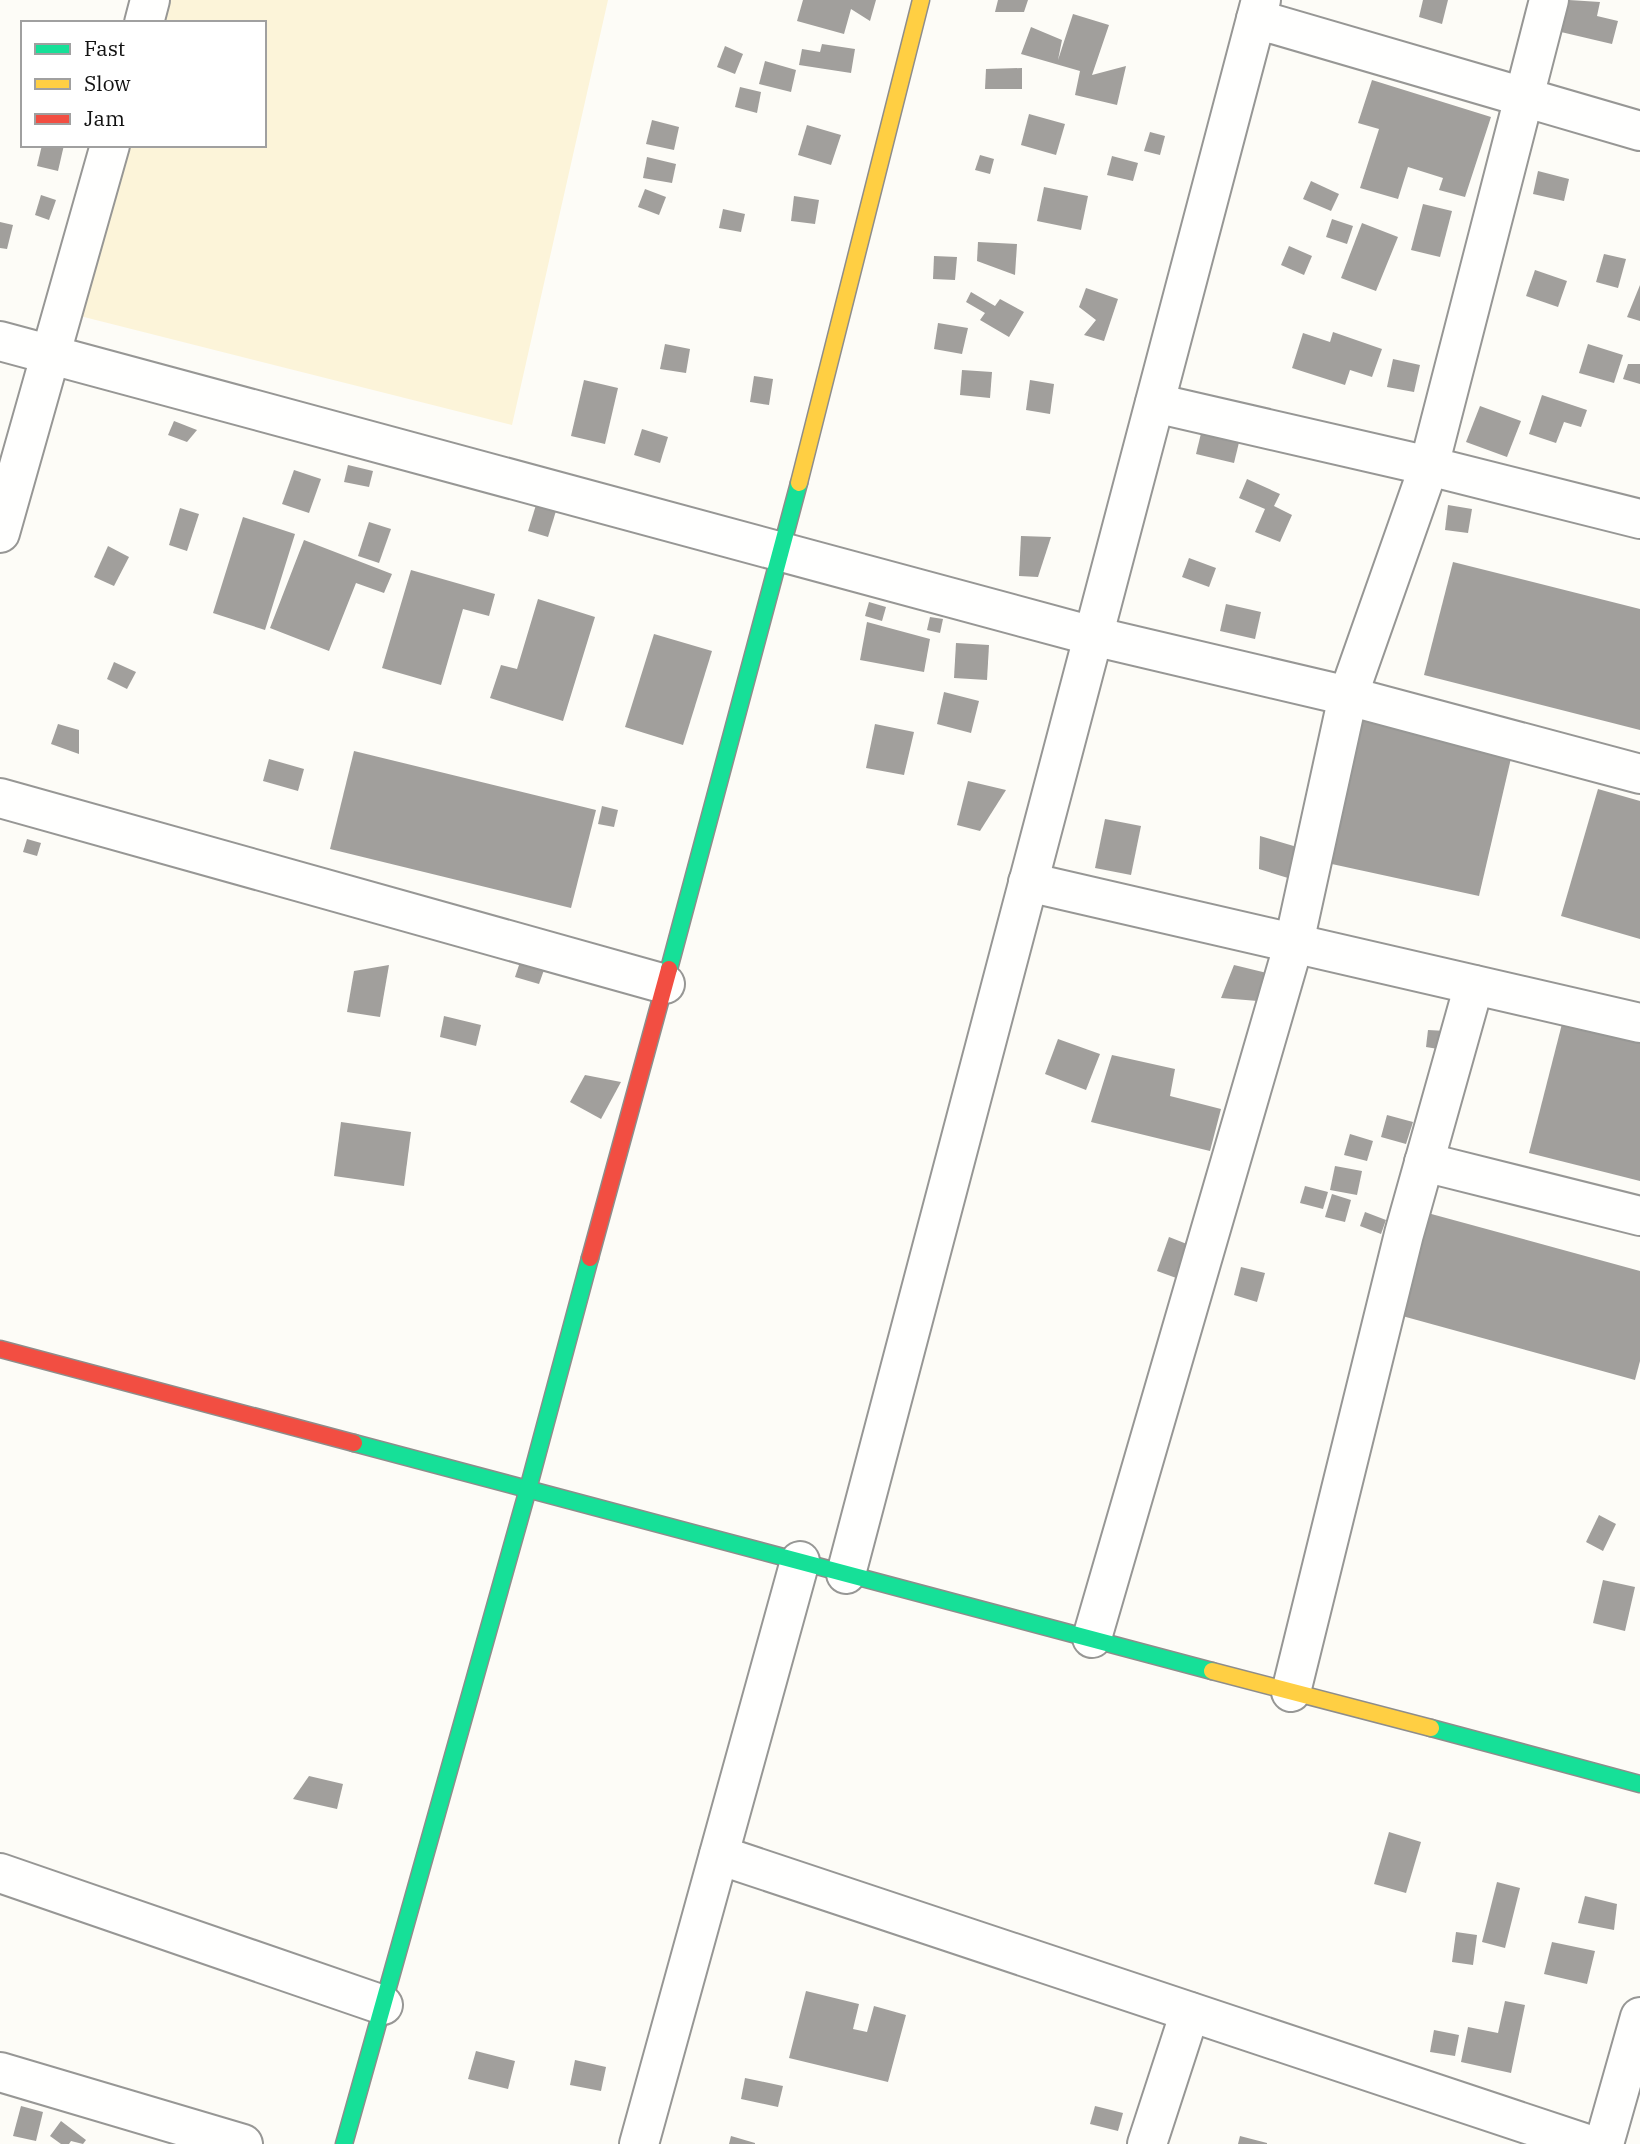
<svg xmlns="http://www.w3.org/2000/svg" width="1640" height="2144" viewBox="0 0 1640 2144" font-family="'IBM Plex Serif',serif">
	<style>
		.sand { fill: #fcf4d9 }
		.building { fill: #a19f9c }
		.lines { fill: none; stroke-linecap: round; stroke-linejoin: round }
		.street-casing { stroke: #979795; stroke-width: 42 }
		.fast-casing { stroke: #8e8d8b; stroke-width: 19 }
		.slow-casing { stroke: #8e8d8b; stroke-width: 19 }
		.jam-casing { stroke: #8e8d8b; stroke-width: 19 }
		.street { stroke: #fffffe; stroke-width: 38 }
		.fast { stroke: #16e098; stroke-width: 16 }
		.slow { stroke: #ffcf43; stroke-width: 16 }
		.jam { stroke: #f24e42; stroke-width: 16 }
	</style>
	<rect width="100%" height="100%" fill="#fdfcf7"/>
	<polygon class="sand" points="166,0 608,0 512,425 80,316 127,145 264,145 264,23 160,23"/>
	<g class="building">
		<polygon points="803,0 876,0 870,21 851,9 844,34 797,21"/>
		<polygon points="998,0 1028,0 1024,12 995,12"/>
		<polygon points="1423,0 1448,0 1442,24 1419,17"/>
		<polygon points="1569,0 1600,2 1597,16 1618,21 1612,44 1561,32"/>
		<polygon points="1073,14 1109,25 1092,75 1126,66 1117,105 1075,95 1080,71 1021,54 1031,27 1062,40 1058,60"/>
		<polygon points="822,44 855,49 851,73 799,65 802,49 820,52"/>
		<polygon points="725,46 743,54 735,74 717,67"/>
		<polygon points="765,61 796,70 791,92 759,84"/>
		<polygon points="1022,68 1022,89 985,89 986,69"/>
		<polygon points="1372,80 1491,117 1465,197 1439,190 1443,178 1408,167 1398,199 1360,188 1379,129 1358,123"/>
		<polygon points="740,87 761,92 757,113 735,107"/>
		<polygon points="1029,114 1065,124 1056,155 1021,145"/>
		<polygon points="652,120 679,127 674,150 646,144"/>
		<polygon points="807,125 841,135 831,165 798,155"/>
		<polygon points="1150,132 1165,136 1160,155 1144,151"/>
		<polygon points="42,145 64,145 58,171 37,166"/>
		<polygon points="980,155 994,159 990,174 975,170"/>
		<polygon points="1112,156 1138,163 1133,181 1107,175"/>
		<polygon points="647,157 676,164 672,183 643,178"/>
		<polygon points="1538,171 1569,179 1564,201 1533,194"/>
		<polygon points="1311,181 1339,194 1331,211 1303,199"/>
		<polygon points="1044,187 1088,196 1081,230 1037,221"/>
		<polygon points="645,189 666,197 659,215 638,207"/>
		<polygon points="41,195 56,200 49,220 35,215"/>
		<polygon points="794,196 819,200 815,224 791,221"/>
		<polygon points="1423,204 1452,211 1440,257 1411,250"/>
		<polygon points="723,209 745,214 741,232 719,228"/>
		<polygon points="1332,219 1353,226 1347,244 1326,237"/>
		<polygon points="0,222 13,225 7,249 0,248"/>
		<polygon points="1362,223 1398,237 1376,291 1341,278"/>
		<polygon points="978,242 1017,244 1015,275 977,261"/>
		<polygon points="1289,246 1312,256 1304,275 1281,265"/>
		<polygon points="1604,254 1626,259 1618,288 1596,282"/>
		<polygon points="934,256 957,257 955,280 933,279"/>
		<polygon points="1535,270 1567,281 1558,307 1526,296"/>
		<polygon points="1640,285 1640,321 1627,317"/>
		<polygon points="1086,288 1118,299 1104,341 1084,335 1096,320 1079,307"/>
		<polygon points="971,292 995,306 1000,299 1024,312 1009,337 980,320 985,313 966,302"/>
		<polygon points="938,323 968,328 962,354 934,349"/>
		<polygon points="1333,332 1382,349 1372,377 1350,370 1345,385 1292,368 1303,333 1330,342"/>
		<polygon points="665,344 690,349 686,373 660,369"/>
		<polygon points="1588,344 1623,355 1614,383 1579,373"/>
		<polygon points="1393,359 1420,365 1414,392 1387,387"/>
		<polygon points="1628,364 1640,364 1640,384 1623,379"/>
		<polygon points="962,370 992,372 990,398 960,395"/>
		<polygon points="754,376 773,379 769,405 750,402"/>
		<polygon points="584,380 618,388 605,444 571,436"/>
		<polygon points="1030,380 1054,384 1050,414 1026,410"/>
		<polygon points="1542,395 1587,410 1581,427 1564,422 1556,443 1529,434"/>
		<polygon points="1480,406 1521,421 1507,457 1466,442"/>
		<polygon points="1205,417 1243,426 1234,463 1196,454"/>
		<polygon points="174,421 197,430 187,442 168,435"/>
		<polygon points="642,429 668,437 660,463 634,455"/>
		<polygon points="348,465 373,471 369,487 344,482"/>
		<polygon points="294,470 321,479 309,513 282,504"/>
		<polygon points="1247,479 1280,494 1274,506 1292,515 1280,542 1255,532 1265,509 1239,498"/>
		<polygon points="536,505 556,511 548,537 528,531"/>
		<polygon points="1448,505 1472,509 1468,533 1445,530"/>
		<polygon points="180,508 199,514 187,551 169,545"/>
		<polygon points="243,517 295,534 265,630 213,613"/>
		<polygon points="369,522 391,529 379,563 358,556"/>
		<polygon points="1021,536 1051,537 1038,577 1019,576"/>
		<polygon points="304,540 392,574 384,593 356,583 329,651 270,628"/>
		<polygon points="108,546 129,557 114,586 94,577"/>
		<polygon points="1189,558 1216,568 1209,587 1182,577"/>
		<polygon points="1453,562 1640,609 1640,730 1424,675"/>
		<polygon points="411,570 495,594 489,616 463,609 441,685 382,668"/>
		<polygon points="538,599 595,617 563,721 490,698 501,665 517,669"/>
		<polygon points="869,602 886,607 882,621 865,616"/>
		<polygon points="1226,604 1261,612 1255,639 1220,631"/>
		<polygon points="930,617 943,619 940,633 927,630"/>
		<polygon points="867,622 930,639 924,672 860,660"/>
		<polygon points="654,634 712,651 683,745 625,727"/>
		<polygon points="956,643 989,645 987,680 954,678"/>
		<polygon points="114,662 136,672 127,689 107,679"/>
		<polygon points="944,692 979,701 971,733 937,724"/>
		<polygon points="1351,718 1512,754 1479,896 1318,861"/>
		<polygon points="58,724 79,730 79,754 51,744"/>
		<polygon points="875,724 914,732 904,775 866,768"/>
		<polygon points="354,751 596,810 571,908 330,849"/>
		<polygon points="269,759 304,769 298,791 263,781"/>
		<polygon points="968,781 1006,790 980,831 957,825"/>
		<polygon points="1598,789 1640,801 1640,939 1561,916"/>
		<polygon points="602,806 618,810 614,827 598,824"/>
		<polygon points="1105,819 1141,826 1131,875 1095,868"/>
		<polygon points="1260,836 1297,847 1288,878 1259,869"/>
		<polygon points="27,839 41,843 37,856 23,852"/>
		<polygon points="520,962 544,970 539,984 515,977"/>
		<polygon points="389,965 380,1017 347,1012 354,971"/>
		<polygon points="1234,965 1271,974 1258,1001 1221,998"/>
		<polygon points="444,1016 481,1025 476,1046 440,1037"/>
		<polygon points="1564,1016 1640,1035 1640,1181 1529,1153"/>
		<polygon points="1428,1030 1446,1031 1444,1050 1426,1047"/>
		<polygon points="1058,1039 1100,1054 1086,1090 1045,1074"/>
		<polygon points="1112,1055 1175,1069 1170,1096 1221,1109 1210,1151 1091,1122"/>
		<polygon points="585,1075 621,1082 601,1119 570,1102"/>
		<polygon points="1387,1115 1413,1122 1406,1144 1381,1137"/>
		<polygon points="341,1122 411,1132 404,1186 334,1176"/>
		<polygon points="1350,1134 1373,1141 1367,1161 1344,1155"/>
		<polygon points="1335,1166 1362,1171 1357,1195 1330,1190"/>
		<polygon points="1305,1186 1328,1192 1323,1209 1300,1203"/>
		<polygon points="1332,1194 1351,1200 1345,1222 1325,1217"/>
		<polygon points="1365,1212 1386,1220 1381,1234 1360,1226"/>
		<polygon points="1424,1212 1640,1271 1640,1361 1635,1380 1395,1314"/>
		<polygon points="1169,1237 1192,1246 1179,1279 1157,1271"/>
		<polygon points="1241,1267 1265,1273 1257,1302 1234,1295"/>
		<polygon points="1599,1515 1616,1524 1603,1551 1586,1542"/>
		<polygon points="1603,1580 1635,1587 1625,1631 1593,1623"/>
		<polygon points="309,1776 343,1784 337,1809 293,1799"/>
		<polygon points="1389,1832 1421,1842 1406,1893 1374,1884"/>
		<polygon points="1497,1882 1520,1888 1505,1948 1482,1942"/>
		<polygon points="1585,1896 1617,1904 1614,1930 1578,1923"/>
		<polygon points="1456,1932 1477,1935 1473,1965 1452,1962"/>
		<polygon points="1552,1942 1595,1951 1587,1984 1544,1974"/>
		<polygon points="806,1991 859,2004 853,2029 867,2032 874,2006 906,2015 888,2082 789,2058"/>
		<polygon points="1505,2001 1525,2005 1511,2073 1461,2062 1468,2027 1498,2033"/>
		<polygon points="1434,2030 1459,2035 1455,2056 1430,2052"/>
		<polygon points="476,2051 515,2061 508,2089 468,2079"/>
		<polygon points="575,2060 606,2067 601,2091 570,2085"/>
		<polygon points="745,2078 783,2086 778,2107 741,2099"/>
		<polygon points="21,2106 43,2112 36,2141 13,2136"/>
		<polygon points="1095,2106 1123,2113 1118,2131 1090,2124"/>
		<polygon points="61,2121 86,2140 83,2144 71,2141 69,2144 61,2144 50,2136"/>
		<polygon points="731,2136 755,2143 755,2144 729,2144"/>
		<polygon points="1240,2136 1267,2143 1267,2144 1238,2144"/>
	</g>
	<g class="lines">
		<g class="street-casing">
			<g id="street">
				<polyline points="1256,19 1640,131"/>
				<polyline points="144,23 150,0"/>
				<polyline points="0,341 1093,636 1348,696 1640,774"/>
				<polyline points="1155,403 1429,466 1640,519"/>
				<polyline points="0,533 110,145"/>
				<polyline points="0,798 665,984"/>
				<polyline points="1028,882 1640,1023"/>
				<polyline points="1424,1162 1640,1216"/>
				<polyline points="846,1574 1261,0"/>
				<polyline points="1092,1638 1294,943 1348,696 1429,466 1549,0"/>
				<polyline points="1291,1692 1404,1234 1474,985"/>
				<polyline points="719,1855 1587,2144"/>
				<polyline points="0,1873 383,2005"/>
				<polyline points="0,2072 243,2144"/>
				<polyline points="639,2144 800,1561"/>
				<polyline points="1147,2144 1190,2012"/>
				<polyline points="1604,2144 1640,2017"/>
			</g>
		</g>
		<g class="fast-casing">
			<g id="fast">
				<polyline points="669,969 799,483"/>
				<polyline points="354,1443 1212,1671"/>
				<polyline points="1431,1728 1640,1784"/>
				<polyline points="344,2144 528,1489 590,1258"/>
			</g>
		</g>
		<g class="slow-casing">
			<g id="slow">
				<polyline points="799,483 921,0"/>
				<polyline points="1212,1671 1431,1728"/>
			</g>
		</g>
		<g class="jam-casing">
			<g id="jam">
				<polyline points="590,1258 669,969"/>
				<polyline points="0,1349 354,1443"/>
			</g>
		</g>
		<use href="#street" class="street"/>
		<use href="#fast" class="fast"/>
		<use href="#slow" class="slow"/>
		<use href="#jam" class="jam"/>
	</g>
	<rect x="21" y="21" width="245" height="126" fill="#ffffff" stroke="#a0a0a0" stroke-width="2"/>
	<rect x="35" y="44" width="35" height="10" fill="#16e098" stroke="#a0a0a0" stroke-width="2"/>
	<text x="84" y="56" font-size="21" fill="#111111">Fast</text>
	<rect x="35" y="79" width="35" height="10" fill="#ffcf43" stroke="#a0a0a0" stroke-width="2"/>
	<text x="84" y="91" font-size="21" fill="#111111">Slow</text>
	<rect x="35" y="114" width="35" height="10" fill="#f24e42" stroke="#a0a0a0" stroke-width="2"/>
	<text x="84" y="126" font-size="21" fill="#111111">Jam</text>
</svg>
